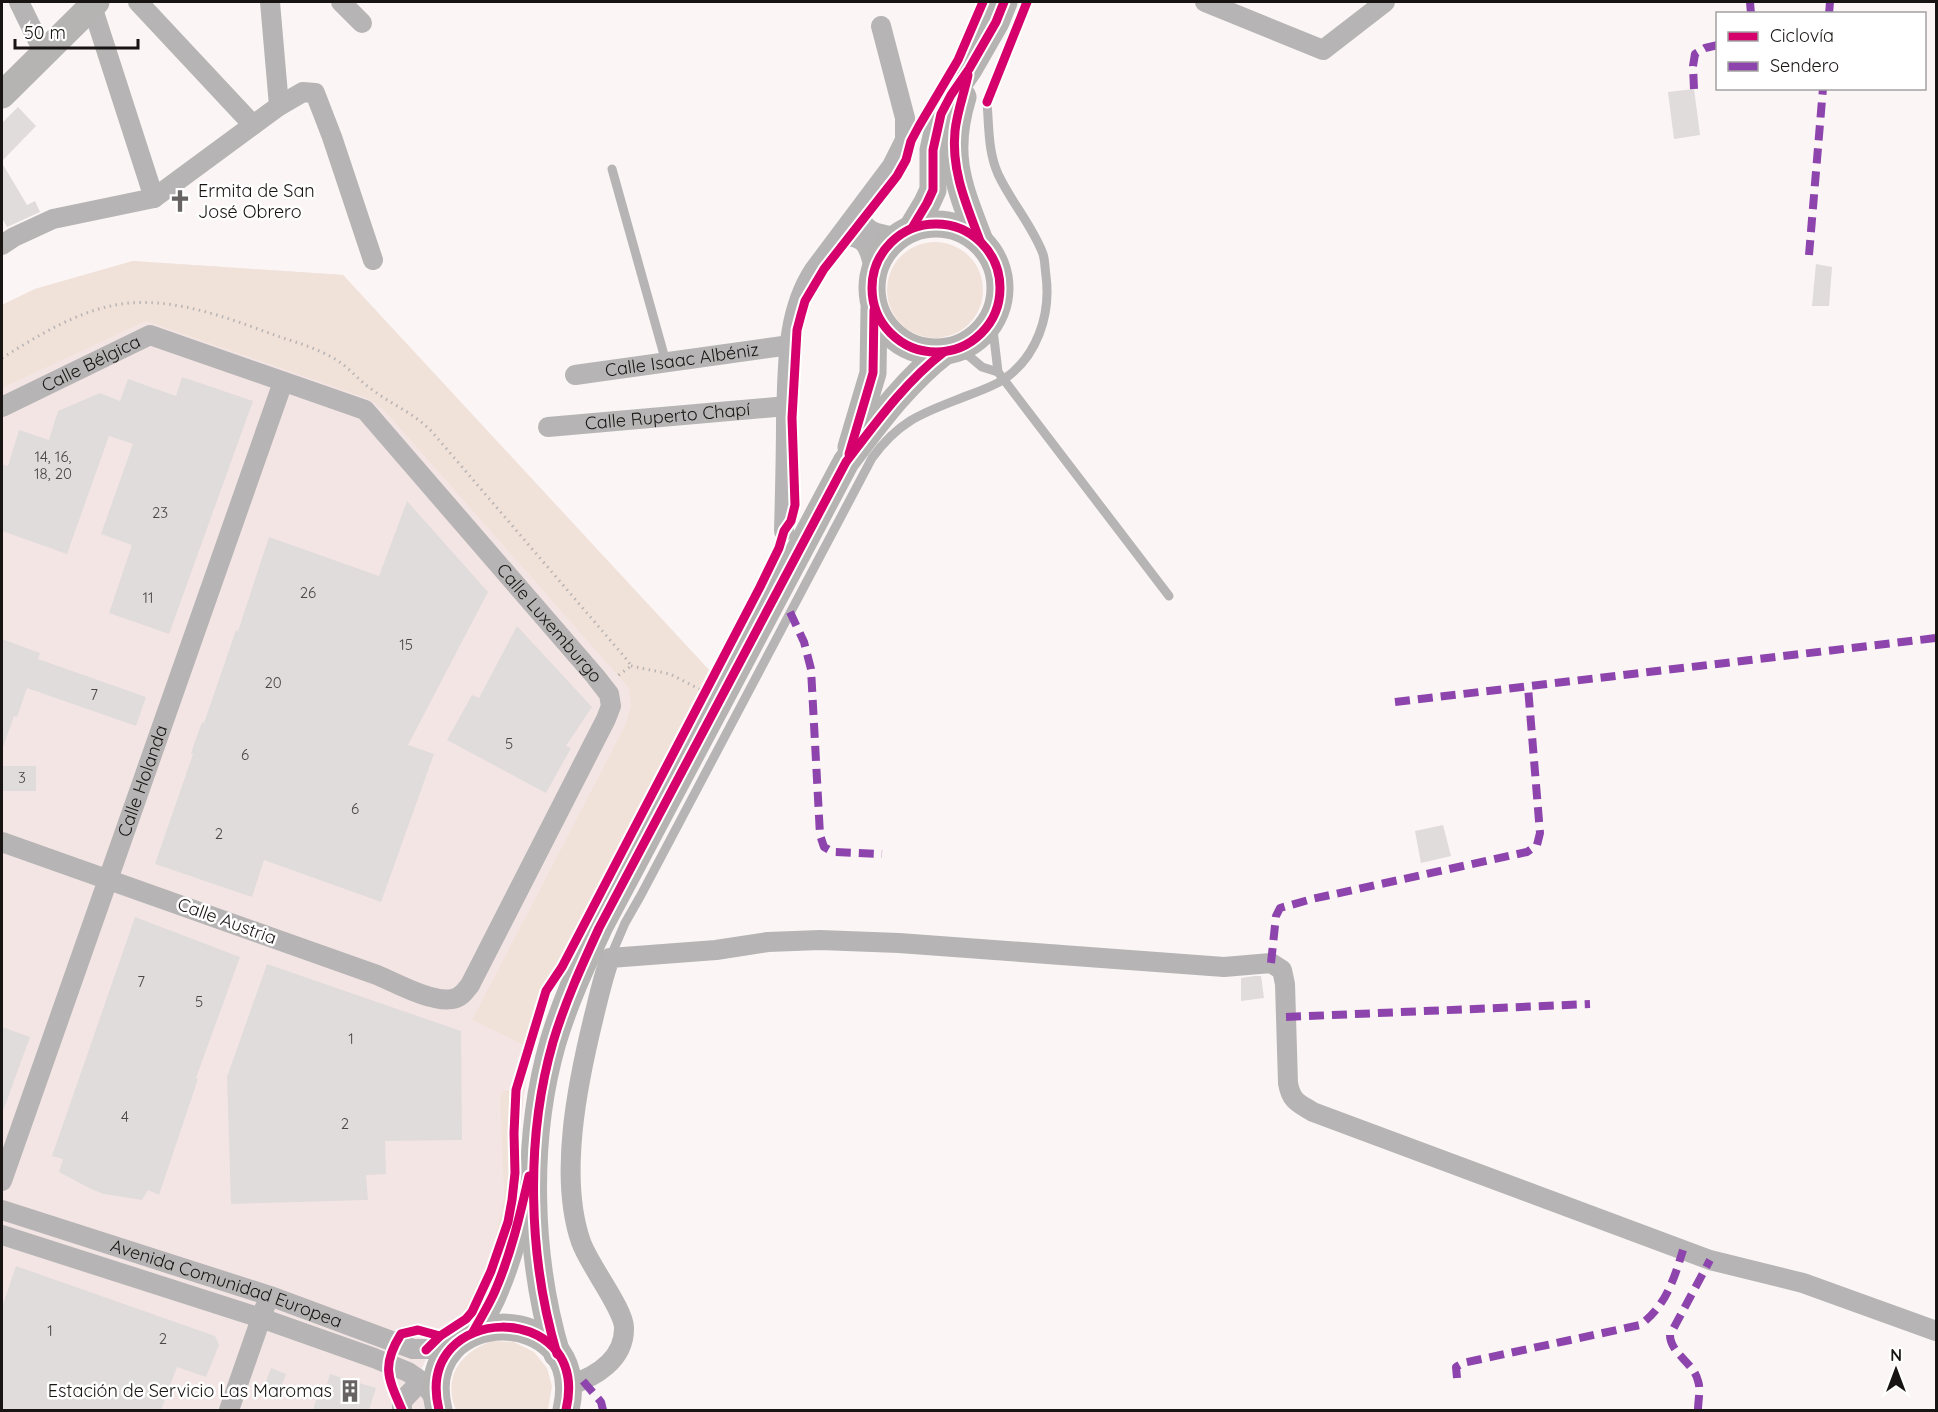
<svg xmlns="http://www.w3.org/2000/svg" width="1938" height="1412" viewBox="0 0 1938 1412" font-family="Quicksand,sans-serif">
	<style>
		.built { fill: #f4e5e5 }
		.green { fill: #f1e2d9 }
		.building { fill: #e0dcdb }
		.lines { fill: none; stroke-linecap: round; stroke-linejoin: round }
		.path { stroke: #b8b4b4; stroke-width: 3; stroke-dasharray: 1.5 4.5; stroke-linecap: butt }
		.lane { stroke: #b6b4b4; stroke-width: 9 }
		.street { stroke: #b6b4b4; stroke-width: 20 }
		.secondary { stroke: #b6b3b3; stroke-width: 27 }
		.quiet { stroke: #8e44ad; stroke-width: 8; stroke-dasharray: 15 8; stroke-linecap: butt }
		.cycleway-casing { stroke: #fff; stroke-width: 13 }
		.cycleway { stroke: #d6006c; stroke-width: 9 }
		.labels { text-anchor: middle; stroke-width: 5; stroke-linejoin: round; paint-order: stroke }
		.number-label { font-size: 15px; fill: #4a4645 }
		.poi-label { font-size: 18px; fill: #181413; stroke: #fff; text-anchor: start }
		.street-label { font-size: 18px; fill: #181413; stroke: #fff }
	</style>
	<rect width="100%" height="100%" fill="#fbf5f5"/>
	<polygon class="built" points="133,261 343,275 709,670 556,972 532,1049 523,1101 514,1201 470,1320 439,1342 438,1333 422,1368 433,1410 2,1410 2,305 35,289"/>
	<g class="green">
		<circle cx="935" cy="290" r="48"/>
		<polygon points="133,261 343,275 709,670 555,970 532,1049 472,1020 626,724 631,705 629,688 384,410 369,399 146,321 2,388 2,305 35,289"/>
		<polygon points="504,1090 511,1091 523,1101 514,1201 508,1227 470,1320 439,1342 438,1331 462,1315 492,1253 504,1198 500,1095"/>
		<path d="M493,1341L514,1342L534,1352L547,1368L552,1386L548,1410H456C442,1377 461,1351 493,1341Z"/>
	</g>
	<g class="building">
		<polygon points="1694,89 1700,135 1674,139 1668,92"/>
		<polygon points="18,107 36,126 2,161 2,123"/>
		<polygon points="2,163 27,205 35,201 40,212 7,227 2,218"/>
		<polygon points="1816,264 1832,267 1829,306 1812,306"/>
		<polygon points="182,377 253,401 169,634 109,613 132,545 101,534 133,444 109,436 67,554 2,531 2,464 8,466 19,430 49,440 58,411 100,393 120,401 128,379 176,396"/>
		<polygon points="407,501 488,592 408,745 434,754 381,902 264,860 252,897 155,864 193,754 191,753 202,722 204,723 236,630 238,631 269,537 379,576"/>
		<polygon points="517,626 592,707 566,746 571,748 546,793 447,740 472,695 479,698"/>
		<polygon points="2,639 40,653 38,659 146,697 136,726 27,688 17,717 14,716 3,747 2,746"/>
		<rect x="2" y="766" width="34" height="25"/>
		<polygon points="1443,825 1451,856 1421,863 1415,831"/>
		<polygon points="135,917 240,957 196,1078 198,1079 159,1195 148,1190 142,1200 104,1194 91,1189 59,1172 63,1159 52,1156"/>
		<polygon points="267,964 461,1031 462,1140 385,1141 386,1174 366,1175 368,1200 231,1204 227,1077"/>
		<polygon points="1254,976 1261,976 1264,998 1241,1001 1241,978"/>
		<polygon points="2,1027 30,1037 3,1111 2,1111"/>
		<polygon points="16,1266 215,1336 219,1345 206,1377 177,1367 161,1410 2,1410 2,1307"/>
		<polygon points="271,1368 286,1374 276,1400 261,1394"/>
		<polygon points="330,1374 376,1388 369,1410 313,1410 318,1394 323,1396"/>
	</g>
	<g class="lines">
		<g class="path">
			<path d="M2,358C41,334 83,307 130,303C182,299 233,320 280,337C299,343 318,349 335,359C349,367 357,379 370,388C390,404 415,413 433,433L628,661L631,666L616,677"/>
			<polyline points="631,666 670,674 701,690"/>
		</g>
		<g class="lane">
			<polyline points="612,169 666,362"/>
			<polyline points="992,321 998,372 1169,596"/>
			<polyline points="954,350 969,356 982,367 998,372"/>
			<path d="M610,958L625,923L641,895L872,458C901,418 926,412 969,395C980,391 993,386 1003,380C1037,357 1051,315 1046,276C1045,269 1045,260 1043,254C1032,225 1011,202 998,174C988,152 989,126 987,102"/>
		</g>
		<g class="street">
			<polyline points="19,2 44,53"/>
			<polyline points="138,2 253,125"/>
			<polyline points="341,2 362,23"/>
			<polyline points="1205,2 1323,50 1385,2"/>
			<polyline points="92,6 154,198"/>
			<polyline points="279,106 303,92 315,93 332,137 373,260"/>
			<path d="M859,214C864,233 879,234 897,237"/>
			<path d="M840,236C866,235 869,246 874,269"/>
			<polyline points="2,245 14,237 53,219 154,198 279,106 270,2"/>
			<path id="s1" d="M575,375L790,345"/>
			<path id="s2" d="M2,407L150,335L365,410L595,676L609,694L611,706L606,719L470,985C465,991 461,998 452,999C432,1003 396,983 377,975L2,842"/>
			<path id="s3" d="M548,427L787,406"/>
			<path d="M784,531C785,494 786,457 786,421C788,370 785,314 814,270L892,166L905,140V118L881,26"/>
			<path id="s4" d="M2,1181L283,382"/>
			<path id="s5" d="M2,1210L270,1296L413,1349H452"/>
			<polyline points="2,1235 261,1318 374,1358 408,1372 421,1381 437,1400"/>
			<path d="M568,1386C595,1377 625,1360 624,1327C623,1308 589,1265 581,1242C558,1176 578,1081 594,1016C599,996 603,977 610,958L716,950L768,942L820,940L899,943L1224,967L1271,963L1282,970L1285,984L1288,1083C1291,1101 1298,1103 1313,1112L1710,1260L1803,1283L1936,1331"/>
			<polyline points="229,1410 265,1307"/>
			<polyline points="402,1410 402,1401 421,1381"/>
		</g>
		<g class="secondary">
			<polyline points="2,95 96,2"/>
			<path d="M963,97C945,156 959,186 980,241"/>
			<circle cx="936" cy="288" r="64"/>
			<polyline points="912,228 927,203 933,190 933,150 941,114 951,95 969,69 996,22 1004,2"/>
			<polyline points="851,447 873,373 874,309"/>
			<path d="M473,1332C481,1319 490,1305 495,1291C509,1259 517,1225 525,1191"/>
			<path d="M557,1354C528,1257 525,1139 553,1042C565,1002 582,965 599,928L846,462C875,424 905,382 944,352"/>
			<path d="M439,1410C412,1301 592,1298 566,1410"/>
		</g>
		<g class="quiet">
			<polyline points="1750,2 1751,14"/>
			<polyline points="1829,14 1830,2"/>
			<polyline points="1694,89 1693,66 1695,54 1705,48 1718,45"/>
			<polyline points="1809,255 1823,88"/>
			<polyline points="790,612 804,642 811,669 820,835 824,847 833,852 882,854"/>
			<polyline points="1395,702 1936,638"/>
			<polyline points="1271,963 1276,916 1280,908 1312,899 1527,852 1537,845 1540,833 1528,687"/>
			<polyline points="1286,1017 1590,1004"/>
			<path d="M1457,1378L1456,1367L1463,1363L1640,1325C1666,1306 1674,1279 1683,1250"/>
			<polyline points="583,1381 601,1402 603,1410"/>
			<path d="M1698,1410C1698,1401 1701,1389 1698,1381C1694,1363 1670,1353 1670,1335L1710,1260"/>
		</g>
		<g class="cycleway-casing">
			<g id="cycleway">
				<path d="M968,75C964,94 957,112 955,131C951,170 966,204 980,241"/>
				<polyline points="987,102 1027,2"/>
				<circle cx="936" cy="288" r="64"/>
				<polyline points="912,228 927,203 933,190 933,150 941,114 951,95 969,69 996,22 1004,2"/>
				<polyline points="849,454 873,373 874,310"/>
				<path d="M473,1332C480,1319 489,1305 495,1291C511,1254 520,1215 529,1176"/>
				<polyline points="426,1350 440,1336 466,1319 472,1312 491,1271 508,1222 512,1200 515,1173 514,1133 516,1090 546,991 562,967 760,587 779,548 784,531 791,521 795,505 792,418 797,330 801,315 805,301 824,269 897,176 906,160 911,141 919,126 958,60 983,2"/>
				<path d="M557,1354C528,1257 525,1139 553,1042C565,1002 582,965 599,928L846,462C875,424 905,382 944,352"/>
				<path d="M402,1410C388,1378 381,1366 401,1334L418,1330L440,1336"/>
				<path d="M439,1410C412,1301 592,1298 566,1410"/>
			</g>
		</g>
		<use href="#cycleway" class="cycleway"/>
	</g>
	<defs>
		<g id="church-bare" transform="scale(1.8)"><path d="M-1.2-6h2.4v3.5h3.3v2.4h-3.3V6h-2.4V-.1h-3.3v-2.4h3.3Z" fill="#676362" stroke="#fff" stroke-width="2.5" paint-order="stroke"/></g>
		<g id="building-bare" transform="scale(1.8)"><path d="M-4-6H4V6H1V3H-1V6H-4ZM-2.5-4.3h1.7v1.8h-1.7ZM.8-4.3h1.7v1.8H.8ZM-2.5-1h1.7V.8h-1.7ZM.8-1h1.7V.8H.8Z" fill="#676362" stroke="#fff" stroke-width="2.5" paint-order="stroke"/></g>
	</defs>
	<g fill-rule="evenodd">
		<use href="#church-bare" x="180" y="201"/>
		<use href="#building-bare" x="350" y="1391"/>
	</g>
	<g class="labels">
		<g class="number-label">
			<text x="53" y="462">14, 16,<tspan x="53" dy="17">18, 20</tspan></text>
			<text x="160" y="518">23</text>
			<text x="308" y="598">26</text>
			<text x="148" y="603">11</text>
			<text x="406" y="650">15</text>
			<text x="273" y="688">20</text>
			<text x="94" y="700">7</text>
			<text x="509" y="749">5</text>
			<text x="245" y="760">6</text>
			<text x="22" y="783">3</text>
			<text x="355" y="814">6</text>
			<text x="219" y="839">2</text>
			<text x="141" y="987">7</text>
			<text x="199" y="1007">5</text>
			<text x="351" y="1044">1</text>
			<text x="125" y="1122">4</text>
			<text x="345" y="1129">2</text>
			<text x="50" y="1336">1</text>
			<text x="163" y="1344">2</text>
		</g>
		<g class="poi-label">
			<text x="198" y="197">Ermita de San<tspan x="198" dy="21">José Obrero</tspan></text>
			<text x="332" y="1397" text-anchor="end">Estación de Servicio Las Maromas</text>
		</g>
		<g class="street-label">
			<text dy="6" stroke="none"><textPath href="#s1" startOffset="108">Calle Isaac Albéniz</textPath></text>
			<text dy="6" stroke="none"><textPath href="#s2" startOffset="99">Calle Bélgica</textPath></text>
			<text dy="6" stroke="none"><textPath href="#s3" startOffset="120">Calle Ruperto Chapí</textPath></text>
			<text dy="6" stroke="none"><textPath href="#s2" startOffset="674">Calle Luxemburgo</textPath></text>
			<text dy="6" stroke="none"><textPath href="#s4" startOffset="424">Calle Holanda</textPath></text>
			<text transform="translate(227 921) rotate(20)" y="6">Calle Austria</text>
			<text dy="6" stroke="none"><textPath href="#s5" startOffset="236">Avenida Comunidad Europea</textPath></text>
		</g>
	</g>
	<rect width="1938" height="1412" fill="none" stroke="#181413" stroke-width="6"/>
	<rect x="1716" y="12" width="210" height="78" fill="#ffffff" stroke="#a3a1a1" stroke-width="1.5"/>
	<rect x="1728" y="32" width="30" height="9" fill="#d6006c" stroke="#a3a1a1" stroke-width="1.5"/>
	<text x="1770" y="42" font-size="18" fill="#181413">Ciclovía</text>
	<rect x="1728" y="62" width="30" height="9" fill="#8e44ad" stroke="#a3a1a1" stroke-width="1.5"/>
	<text x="1770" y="72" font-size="18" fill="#181413">Sendero</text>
	<g transform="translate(1896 1370)" stroke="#ffffff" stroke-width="4.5" paint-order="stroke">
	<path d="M0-4.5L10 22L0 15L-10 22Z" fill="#181413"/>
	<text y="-9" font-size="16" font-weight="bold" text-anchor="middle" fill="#181413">N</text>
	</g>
	<path d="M15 39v9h123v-9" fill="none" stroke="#181413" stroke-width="3"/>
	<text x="24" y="39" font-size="18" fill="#181413" stroke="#ffffff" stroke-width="4.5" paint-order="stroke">50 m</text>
</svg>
